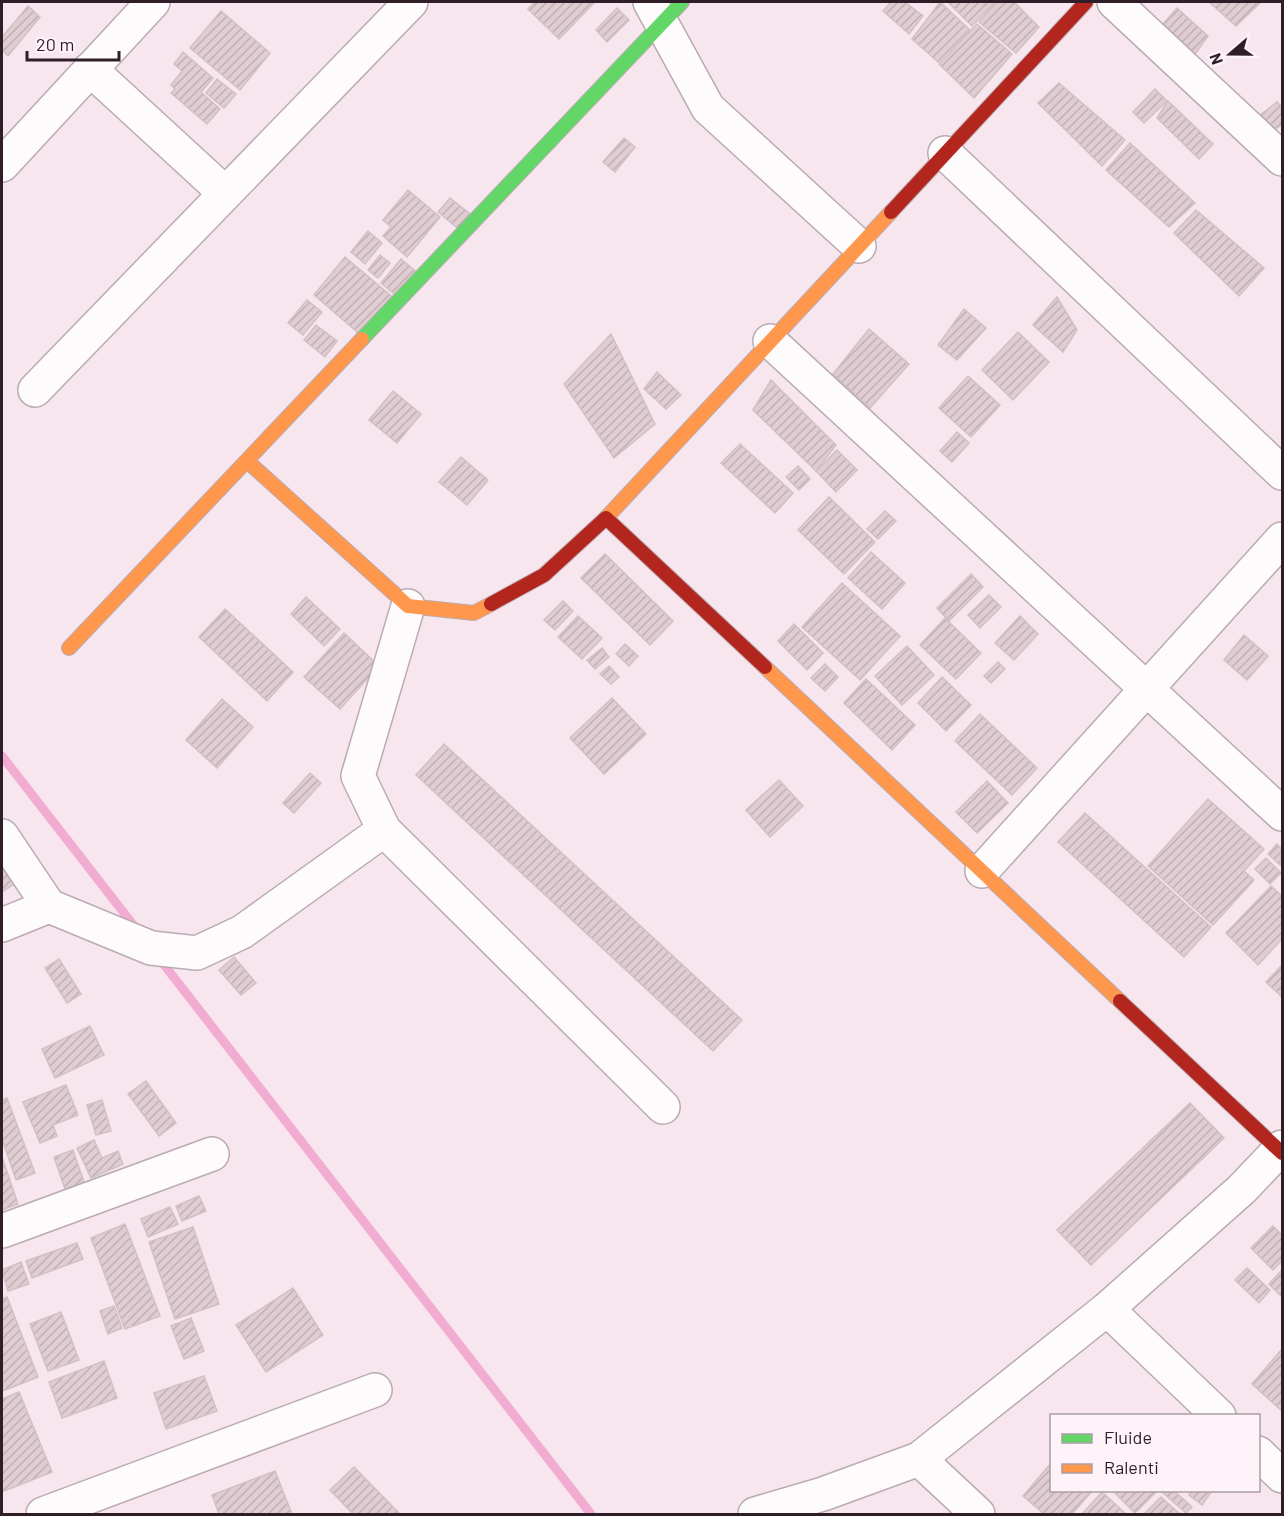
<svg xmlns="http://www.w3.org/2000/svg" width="1284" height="1516" viewBox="0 0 1284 1516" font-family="Barlow,sans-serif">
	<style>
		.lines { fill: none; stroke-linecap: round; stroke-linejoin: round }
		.stream { stroke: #f2acd1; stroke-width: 9 }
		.building { fill: url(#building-hatch); stroke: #d2c0c5; stroke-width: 1.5 }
		.street-casing { stroke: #baabb3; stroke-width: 36 }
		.fast-casing { stroke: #baabb3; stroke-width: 16 }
		.slow-casing { stroke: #baabb3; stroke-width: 16 }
		.jam-casing { stroke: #baabb3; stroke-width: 16 }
		.street { stroke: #fefbfc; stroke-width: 33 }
		.fast { stroke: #63d668; stroke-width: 14 }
		.slow { stroke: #ff974d; stroke-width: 14 }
		.jam { stroke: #b3261e; stroke-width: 14 }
	</style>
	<defs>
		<pattern id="building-hatch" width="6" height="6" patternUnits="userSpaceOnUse" patternTransform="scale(1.5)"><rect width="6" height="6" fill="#dfcdd2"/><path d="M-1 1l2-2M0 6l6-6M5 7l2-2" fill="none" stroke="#c0b0b4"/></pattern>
	</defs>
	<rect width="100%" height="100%" fill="#f7e6ee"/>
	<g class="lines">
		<g class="stream">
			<polyline points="2,756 138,931"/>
			<polyline points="158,957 591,1514"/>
		</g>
	</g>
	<g class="building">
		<polygon points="535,2 595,2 559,39 528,9"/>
		<polygon points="891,2 905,2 923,16 909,34 883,11"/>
		<polygon points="940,2 970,30 938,62 912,39"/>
		<polygon points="948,2 995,2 972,26"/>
		<polygon points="996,2 1014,2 1039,27 1016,53 979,22"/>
		<polygon points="1209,2 1261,2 1236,26"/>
		<polygon points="28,6 40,17 8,56 2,50 2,37"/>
		<polygon points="617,8 629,20 607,42 596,30"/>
		<polygon points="1177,8 1208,36 1195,54 1163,24"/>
		<polygon points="221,11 270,53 240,90 190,48"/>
		<polygon points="977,24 1012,54 974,98 939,64"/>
		<polygon points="183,52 213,78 201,92 220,109 207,124 171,93 175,89 171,85 182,71 174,64"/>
		<polygon points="217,79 236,94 224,108 206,93"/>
		<polygon points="1059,83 1125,140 1102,166 1038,103"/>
		<polygon points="1155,89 1167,101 1144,123 1133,112"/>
		<polygon points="1168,101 1213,144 1199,159 1157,118"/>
		<polygon points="1277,102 1282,107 1282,124 1276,129 1260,115"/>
		<polygon points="624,138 635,147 615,172 603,162"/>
		<polygon points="1130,143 1195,203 1169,227 1106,170"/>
		<polygon points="408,190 440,217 407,257 383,236 391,227 383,220"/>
		<polygon points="450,198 473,216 461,231 438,212"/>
		<polygon points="1196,210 1264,268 1239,296 1174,233"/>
		<polygon points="368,231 382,243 365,264 351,252"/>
		<polygon points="380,255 390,263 378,278 368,270"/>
		<polygon points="345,257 395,299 363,337 314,295"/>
		<polygon points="401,259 418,273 398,297 381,283"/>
		<polygon points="1057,297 1077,330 1063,352 1033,325"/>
		<polygon points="307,300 322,312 303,335 288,323"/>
		<polygon points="964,309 986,328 957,360 938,345"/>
		<polygon points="316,325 337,341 325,357 304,340"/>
		<polygon points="869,329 909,364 870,408 833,374"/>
		<polygon points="1018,332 1049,362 1013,400 982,370"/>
		<polygon points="611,334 655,424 614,458 564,384"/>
		<polygon points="657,372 681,395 666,409 644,389"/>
		<polygon points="968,376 1000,405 971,437 939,408"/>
		<polygon points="771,380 836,445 816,471 753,410"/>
		<polygon points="393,391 421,414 397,443 369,420"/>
		<polygon points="957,432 969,443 952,462 940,451"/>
		<polygon points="740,444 793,493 775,513 721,463"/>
		<polygon points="837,450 857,470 836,492 816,471"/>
		<polygon points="461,457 488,480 467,505 439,482"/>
		<polygon points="798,466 810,479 799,490 786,477"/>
		<polygon points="829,497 875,542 844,574 798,530"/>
		<polygon points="885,511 896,521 878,539 867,529"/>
		<polygon points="871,552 905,583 882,609 848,578"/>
		<polygon points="605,554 673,621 650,645 581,578"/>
		<polygon points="971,574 983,587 949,621 937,608"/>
		<polygon points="842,583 900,636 860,680 802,627"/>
		<polygon points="989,595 1001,607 980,628 968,615"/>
		<polygon points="306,597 340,629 324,646 291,614"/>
		<polygon points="563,601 573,611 555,630 544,620"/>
		<polygon points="225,609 293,672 267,701 199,637"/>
		<polygon points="578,616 602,638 582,659 558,637"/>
		<polygon points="1020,616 1038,634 1014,660 995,643"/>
		<polygon points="945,618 981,653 956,679 920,645"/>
		<polygon points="794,624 823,653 807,670 778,641"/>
		<polygon points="344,633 379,666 340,709 304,677"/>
		<polygon points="1244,635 1268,656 1247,680 1224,660"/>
		<polygon points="625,644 638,656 629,666 616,654"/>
		<polygon points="907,646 934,675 902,705 875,676"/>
		<polygon points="602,648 609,657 595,669 587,660"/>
		<polygon points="998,662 1005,669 991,683 984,676"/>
		<polygon points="825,664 838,677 825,691 811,678"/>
		<polygon points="609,666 619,677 611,684 600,674"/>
		<polygon points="942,677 971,705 946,731 918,703"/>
		<polygon points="866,679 915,725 892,750 844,703"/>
		<polygon points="612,698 646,734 604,774 570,738"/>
		<polygon points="222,699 253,727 217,768 186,740"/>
		<polygon points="980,714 1037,768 1012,795 955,741"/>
		<polygon points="444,744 742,1020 713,1051 416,775"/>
		<polygon points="310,773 321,783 294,813 283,803"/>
		<polygon points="779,780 803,806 770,837 746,810"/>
		<polygon points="987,781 1008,803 977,833 956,812"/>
		<polygon points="1208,799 1264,849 1244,871 1254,880 1213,925 1148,866"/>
		<polygon points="1085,813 1211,927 1184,957 1058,842"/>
		<polygon points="1277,844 1282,850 1280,865 1268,854"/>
		<polygon points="2,858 16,883 2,892"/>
		<polygon points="1266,858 1281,873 1270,884 1255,869"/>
		<polygon points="1271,886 1282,896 1282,939 1258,965 1226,933"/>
		<polygon points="234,957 256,983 241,995 219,970"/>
		<polygon points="59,959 81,994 67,1003 45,968"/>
		<polygon points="1282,965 1282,994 1281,996 1266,982"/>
		<polygon points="90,1026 104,1055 55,1078 42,1049"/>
		<polygon points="146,1081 176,1123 159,1136 128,1094"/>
		<polygon points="66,1085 78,1115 53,1125 57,1136 40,1143 23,1102"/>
		<polygon points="7,1098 35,1173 16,1180 2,1139 2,1100"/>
		<polygon points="102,1100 111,1131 96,1135 87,1105"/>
		<polygon points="1190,1103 1224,1138 1091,1265 1057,1230"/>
		<polygon points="94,1140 102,1158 118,1151 123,1164 91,1178 77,1148"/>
		<polygon points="73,1150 84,1182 65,1189 54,1157"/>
		<polygon points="3,1160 18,1204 2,1210 2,1161"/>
		<polygon points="199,1196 206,1211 182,1221 176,1206"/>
		<polygon points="170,1207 178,1224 148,1237 141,1219"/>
		<polygon points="125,1224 160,1316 125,1329 91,1238"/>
		<polygon points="1273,1226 1282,1235 1282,1261 1273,1270 1251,1248"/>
		<polygon points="193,1227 219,1304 175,1319 149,1242"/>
		<polygon points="77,1243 83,1259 32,1278 26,1261"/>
		<polygon points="21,1262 29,1284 8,1291 2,1270"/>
		<polygon points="1247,1268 1270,1290 1259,1303 1235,1280"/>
		<polygon points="1282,1270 1282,1297 1269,1284"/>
		<polygon points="293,1288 323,1335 266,1372 236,1325"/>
		<polygon points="7,1297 38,1377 3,1391 2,1299"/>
		<polygon points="114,1306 122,1328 108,1334 100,1311"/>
		<polygon points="61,1312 79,1360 48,1371 30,1324"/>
		<polygon points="191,1318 204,1351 184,1359 171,1326"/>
		<polygon points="1282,1349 1282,1411 1252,1384"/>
		<polygon points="104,1361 117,1398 62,1418 49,1382"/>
		<polygon points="204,1376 217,1411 166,1429 154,1393"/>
		<polygon points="19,1392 52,1472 2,1492 2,1399"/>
		<polygon points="1052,1462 1052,1490 1093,1490 1072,1514 1044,1514 1023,1496"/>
		<polygon points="354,1467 400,1514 353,1514 330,1490"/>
		<polygon points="275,1471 292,1514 219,1514 212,1495"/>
		<polygon points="1112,1490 1158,1490 1135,1513"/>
		<polygon points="1164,1490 1173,1490 1192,1507 1186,1513 1162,1492"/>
		<polygon points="1193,1490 1212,1490 1212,1491 1202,1505 1189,1495"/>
		<polygon points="1102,1492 1126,1514 1082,1514"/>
		<polygon points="1161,1497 1180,1514 1144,1514"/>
	</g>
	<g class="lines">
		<g class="street-casing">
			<g id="street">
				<polyline points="650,2 708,108 859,246"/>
				<polyline points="1114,2 1282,159"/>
				<polyline points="90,69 225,193"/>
				<polyline points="945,153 1282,473"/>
				<polyline points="2,165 153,2"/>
				<polyline points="770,341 1282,814"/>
				<polyline points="35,390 411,2"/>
				<polyline points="408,606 358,776 384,830 663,1107"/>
				<polyline points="2,836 49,906 151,948 197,953 242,932 384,830"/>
				<polyline points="982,871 1282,539"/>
				<polyline points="2,925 49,906"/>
				<polyline points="2,1231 212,1154"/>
				<polyline points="1107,1309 1219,1416"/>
				<polyline points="1258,1453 1282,1476"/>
				<polyline points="919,1459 978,1514"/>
				<polyline points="43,1514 375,1390"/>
				<polyline points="755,1514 823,1494 919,1459 1107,1309 1242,1189 1282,1147"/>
			</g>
		</g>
		<g class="fast-casing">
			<polyline id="fast" points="362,339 682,2"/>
		</g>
		<g class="slow-casing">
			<g id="slow">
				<polyline points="247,461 408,606 474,613 491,604"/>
				<polyline points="606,518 891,212"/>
				<polyline points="69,648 362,339"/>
				<polyline points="765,667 1120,1001"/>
			</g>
		</g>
		<g class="jam-casing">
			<g id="jam">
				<polyline points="891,212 1086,2"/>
				<polyline points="491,604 544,575 606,518 765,667"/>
				<polyline points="1120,1001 1282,1153"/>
			</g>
		</g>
		<use href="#street" class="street"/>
		<use href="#fast" class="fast"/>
		<use href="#slow" class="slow"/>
		<use href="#jam" class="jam"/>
	</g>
	<rect width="1284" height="1516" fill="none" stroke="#2f1e27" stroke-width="6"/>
	<rect x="1050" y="1414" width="210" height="78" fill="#fdf3f8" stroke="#ab9ea4" stroke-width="1.5"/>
	<rect x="1062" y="1434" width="30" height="9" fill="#63d668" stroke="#ab9ea4" stroke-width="1.5"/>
	<text x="1104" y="1444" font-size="18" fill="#2f1e27">Fluide</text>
	<rect x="1062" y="1464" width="30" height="9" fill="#ff974d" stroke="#ab9ea4" stroke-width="1.5"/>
	<text x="1104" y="1474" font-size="18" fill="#2f1e27">Ralenti</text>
	<g transform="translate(1230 54) rotate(250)" stroke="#fdf3f8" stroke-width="4.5" paint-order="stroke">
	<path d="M0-4.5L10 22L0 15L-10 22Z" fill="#2f1e27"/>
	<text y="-9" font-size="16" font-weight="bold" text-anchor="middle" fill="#2f1e27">N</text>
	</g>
	<path d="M27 51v9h92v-9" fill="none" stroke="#2f1e27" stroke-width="3"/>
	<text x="36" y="51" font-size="18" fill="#2f1e27" stroke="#fdf3f8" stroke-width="4.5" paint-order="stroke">20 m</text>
</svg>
